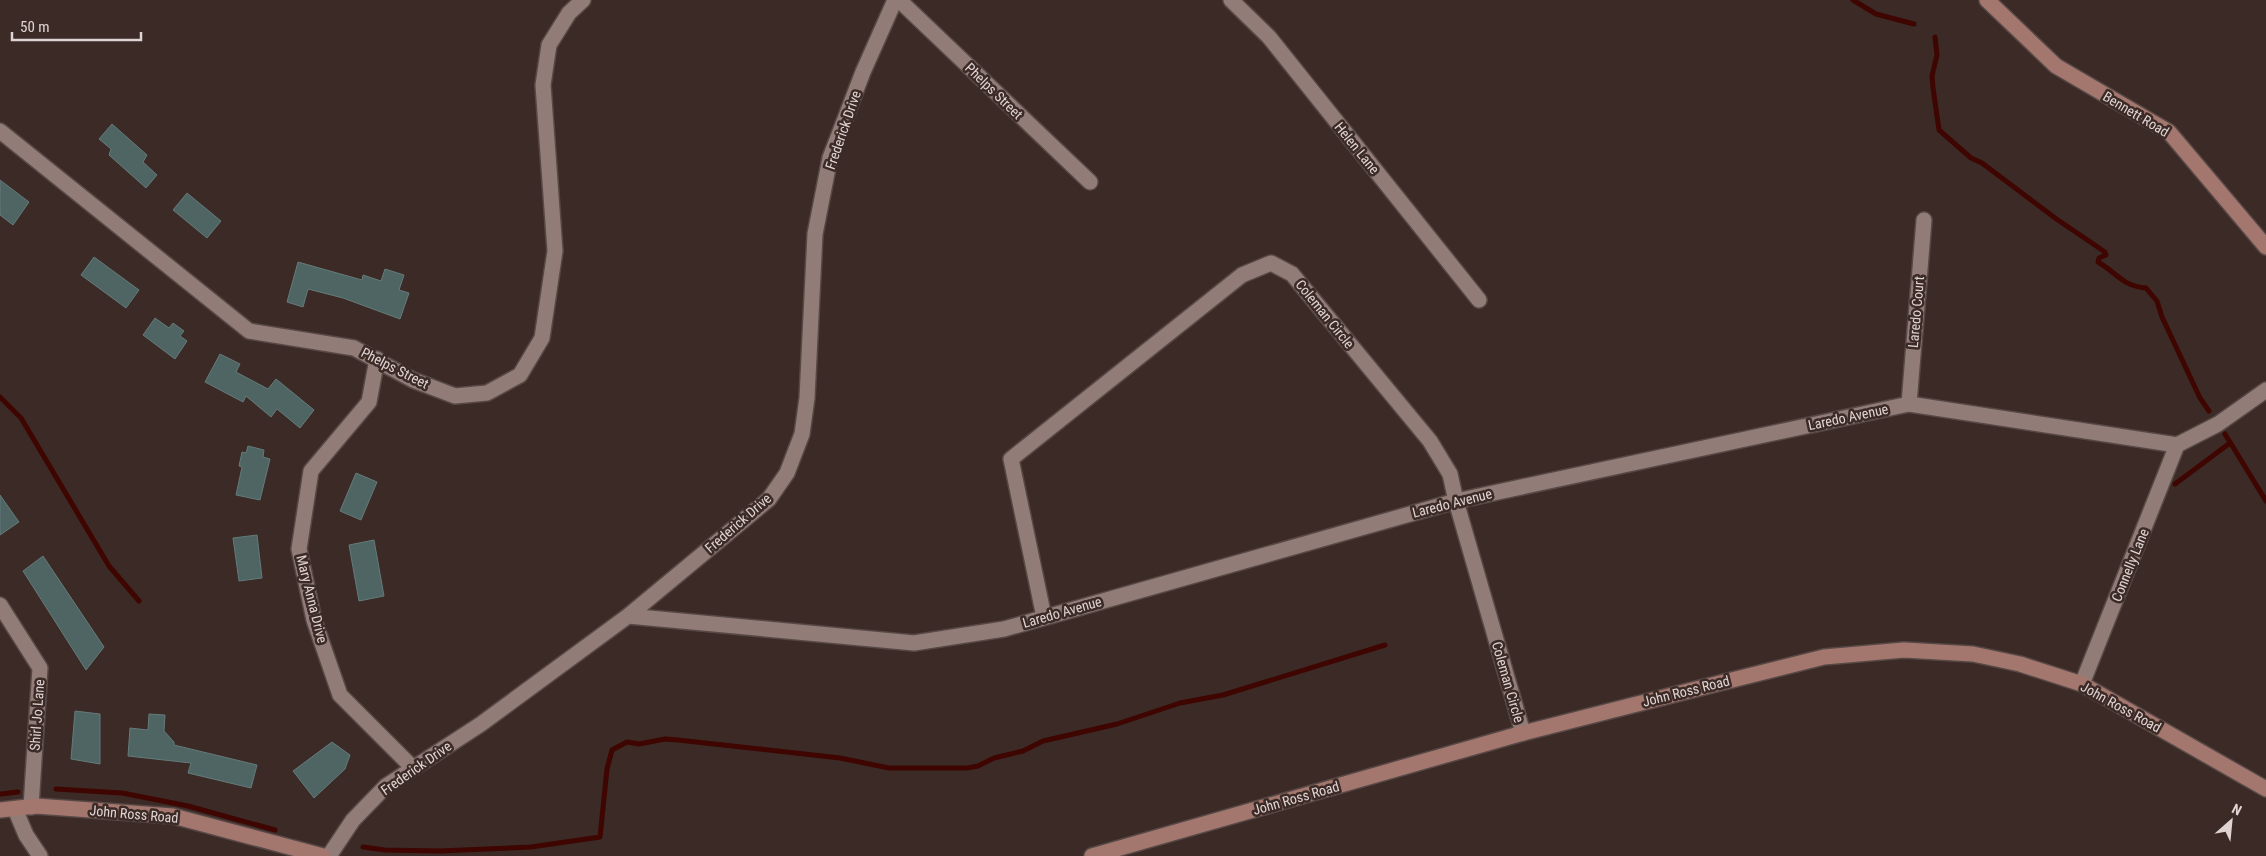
<svg xmlns="http://www.w3.org/2000/svg" width="2266" height="856" viewBox="0 0 2266 856" font-family="'Roboto Condensed',sans-serif">
	<style>
		.lines { fill: none; stroke-linecap: round; stroke-linejoin: round }
		.stream { stroke: #3f0501; stroke-width: 5 }
		.building { fill: #4f6564; stroke: #647b7a }
		.street-casing { stroke: #574846; stroke-width: 18 }
		.secondary-casing { stroke: #574846; stroke-width: 18 }
		.street { stroke: #917c77; stroke-width: 15 }
		.secondary { stroke: #a3776e; stroke-width: 15 }
		.labels { text-anchor: middle; stroke-width: 5; stroke-linejoin: round; paint-order: stroke }
		.street-label { font-size: 14px; fill: #e0d4d2; stroke: #3b2a26 }
	</style>
	<rect width="100%" height="100%" fill="#3b2a26"/>
	<g class="lines">
		<g class="stream">
			<polyline points="1853,0 1876,14 1914,24"/>
			<path d="M1935,37L1937,55L1932,76L1933,88L1939,130L1971,158L1982,163L2055,218L2105,252L2106,255L2099,258L2098,262C2117,273 2122,286 2146,288L2157,301L2162,317L2200,398L2209,411"/>
			<polyline points="0,397 21,418 109,566 139,601"/>
			<polyline points="2225,434 2266,501"/>
			<polyline points="2175,484 2230,443"/>
			<polyline points="56,789 122,793 188,806 275,830"/>
			<polyline points="1,794 18,792"/>
			<polyline points="363,847 385,850 440,851 531,847 600,837 607,769 612,750 627,742 639,744 665,739 678,740 840,758 889,768 967,768 978,766 994,758 1023,751 1043,741 1117,724 1180,703 1223,695 1385,645"/>
		</g>
	</g>
	<g class="building">
		<polygon points="112,124 147,155 143,162 157,175 146,188 109,155 111,149 99,139"/>
		<polygon points="0,180 29,202 13,225 0,215"/>
		<polygon points="187,193 221,221 207,238 173,210"/>
		<polygon points="94,257 139,290 126,308 81,275"/>
		<polygon points="298,262 362,280 363,275 381,281 385,269 404,275 399,290 409,293 400,319 343,298 308,289 303,307 287,302"/>
		<polygon points="155,318 169,328 173,323 184,331 180,336 187,341 175,359 143,335"/>
		<polygon points="220,354 240,364 236,372 268,389 276,379 314,410 300,428 277,409 271,417 246,396 243,402 205,382"/>
		<polygon points="248,446 264,450 263,457 270,459 260,500 236,495 242,467 239,466 242,452 246,453"/>
		<polygon points="356,473 377,482 361,520 340,511"/>
		<polygon points="0,495 19,522 0,535"/>
		<polygon points="257,535 262,578 239,581 233,538"/>
		<polygon points="374,540 384,596 359,601 349,545"/>
		<polygon points="43,556 104,647 86,670 23,571"/>
		<polygon points="75,711 100,714 100,764 71,759"/>
		<polygon points="149,714 165,715 164,731 174,742 174,745 257,765 251,788 188,773 191,763 128,756 130,728 148,730"/>
		<polygon points="332,742 350,755 345,769 314,798 293,771"/>
	</g>
	<g class="lines">
		<g class="street-casing">
			<g id="street">
				<polyline points="899,0 1090,182"/>
				<polyline points="1231,0 1269,37 1479,300"/>
				<polyline points="0,131 249,331 354,348 413,380 455,396 487,393 520,375 542,338 555,251 543,85 549,45 569,13 583,0"/>
				<polyline points="377,359 369,402 311,471 299,549 314,620 340,695 413,768"/>
				<polyline points="1909,404 1924,220"/>
				<polyline points="0,605 40,668 31,807"/>
				<polyline points="628,616 914,643 1004,629 1456,501 1909,404 2177,445 2218,424 2266,390"/>
				<polyline points="1044,617 1011,459 1242,275 1271,263 1292,274 1430,441 1450,474 1456,501 1523,733"/>
				<polyline points="2082,684 2177,445"/>
				<polyline points="15,809 26,835 40,856"/>
				<polyline points="329,856 353,820 386,786 481,724 628,616 769,499 787,473 802,434 807,398 815,234 830,158 863,72 895,0"/>
			</g>
		</g>
		<g class="secondary-casing">
			<g id="secondary">
				<polyline points="1987,0 2056,66 2169,132 2266,247"/>
				<polyline points="0,810 36,806 173,816 323,856"/>
				<polyline points="1092,856 1523,733 1712,685 1824,657 1904,650 1973,654 2020,664 2082,684 2266,789"/>
			</g>
		</g>
		<use href="#street" class="street"/>
		<use href="#secondary" class="secondary"/>
	</g>
	<g class="labels">
		<g class="street-label">
			<text transform="translate(994 91) rotate(44)" y="5">Phelps Street</text>
			<text transform="translate(2136 114) rotate(31)" y="5">Bennett Road</text>
			<text transform="translate(843 130) rotate(-71)" y="5">Frederick Drive</text>
			<text transform="translate(1357 148) rotate(51)" y="5">Helen Lane</text>
			<text transform="translate(1916 312) rotate(-85)" y="5">Laredo Court</text>
			<text transform="translate(1325 314) rotate(51)" y="5">Coleman Circle</text>
			<text transform="translate(395 368) rotate(27)" y="5">Phelps Street</text>
			<text transform="translate(1848 417) rotate(-12)" y="5">Laredo Avenue</text>
			<text transform="translate(1452 503) rotate(-14)" y="5">Laredo Avenue</text>
			<text transform="translate(738 523) rotate(-41)" y="5">Frederick Drive</text>
			<text transform="translate(2130 565) rotate(-68)" y="5">Connelly Lane</text>
			<text transform="translate(312 599) rotate(76)" y="5">Mary Anna Drive</text>
			<text transform="translate(1062 612) rotate(-16)" y="5">Laredo Avenue</text>
			<text transform="translate(1508 682) rotate(74)" y="5">Coleman Circle</text>
			<text transform="translate(1686 691) rotate(-14)" y="5">John Ross Road</text>
			<text transform="translate(2121 707) rotate(29)" y="5">John Ross Road</text>
			<text transform="translate(37 715) rotate(-86)" y="5">Shirl Jo Lane</text>
			<text transform="translate(416 768) rotate(-35)" y="5">Frederick Drive</text>
			<text transform="translate(1296 798) rotate(-16)" y="5">John Ross Road</text>
			<text transform="translate(134 814) rotate(5)" y="5">John Ross Road</text>
		</g>
	</g>
	<g transform="translate(2231 821) rotate(27)" stroke="#3b2a26" stroke-width="4" paint-order="stroke">
	<path d="M0-4L9 19L0 12L-9 19Z" fill="#e0d4d2"/>
	<text y="-8" font-size="14" font-weight="bold" text-anchor="middle" fill="#e0d4d2">N</text>
	</g>
	<path d="M12 32v8h129v-8" fill="none" stroke="#e0d4d2" stroke-width="2.5"/>
	<text x="20" y="32" font-size="15" fill="#e0d4d2" stroke="#3b2a26" stroke-width="4" paint-order="stroke">50 m</text>
</svg>
